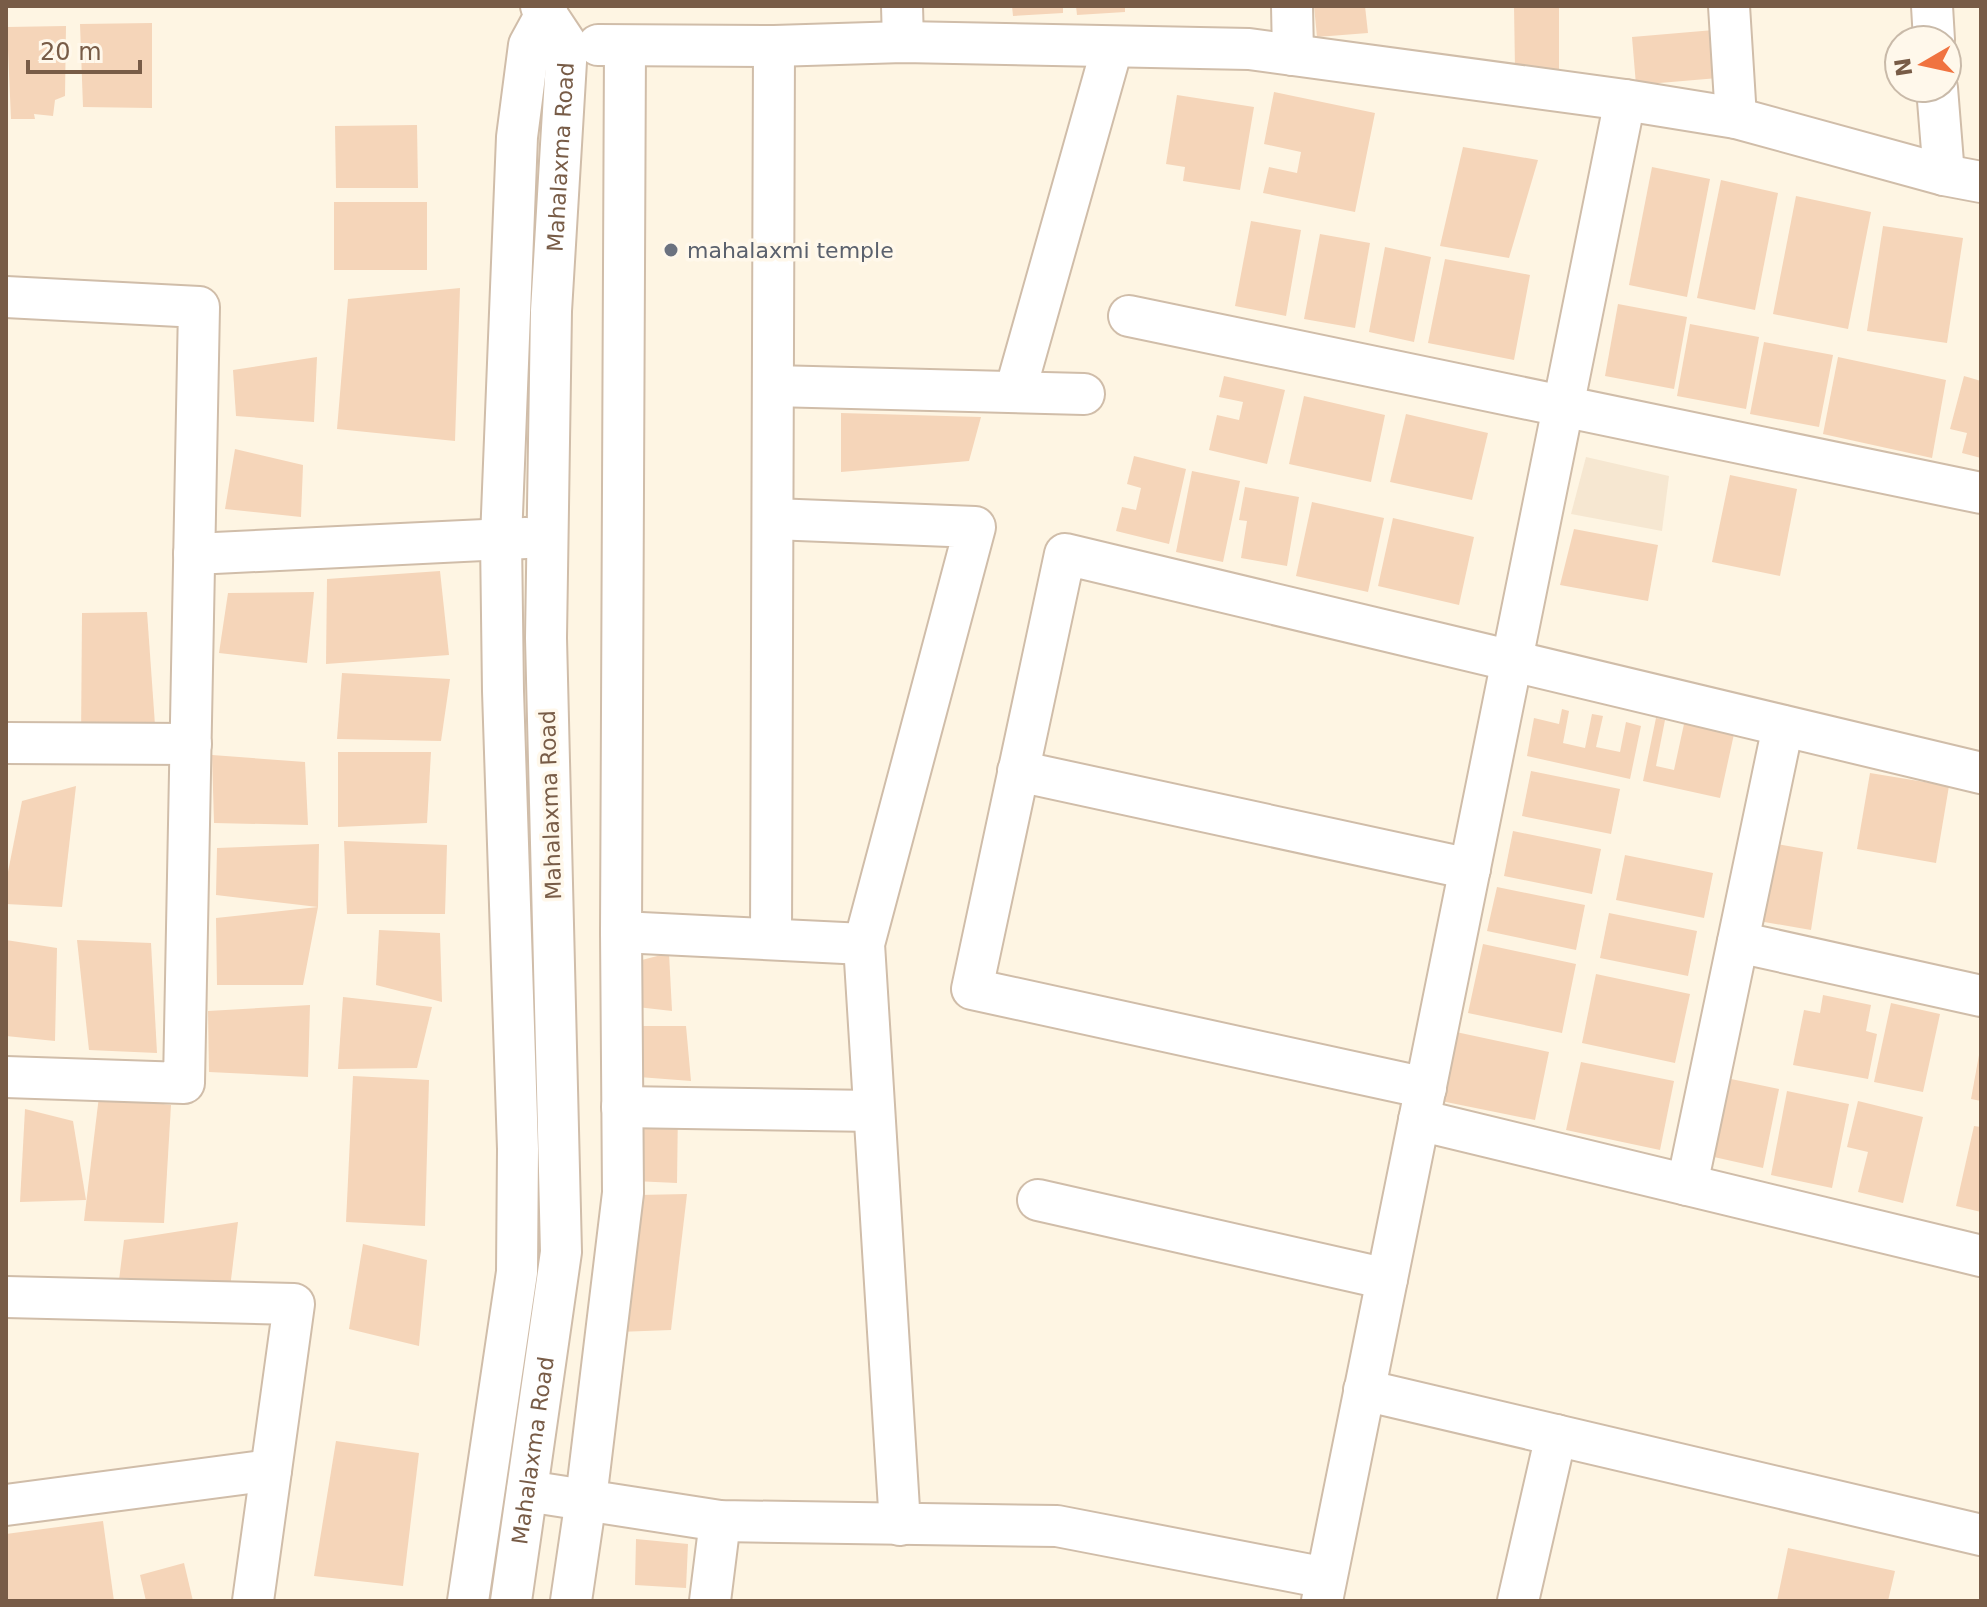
<svg xmlns="http://www.w3.org/2000/svg" width="1987" height="1607" viewBox="0 0 1987 1607" font-family="'DejaVu Sans',sans-serif">
	<style>
		.residential { fill: #f6e7d1 }
		.building { fill: #f5d5b9 }
		.lines { fill: none; stroke-linecap: round; stroke-linejoin: round }
		.minor-casing { stroke: #d0bda9; stroke-width: 44 }
		.minor { stroke: #fff; stroke-width: 40 }
		.worship-dot { fill: #6b7280; stroke: #fff8eb; stroke-width: 3 }
		.labels { text-anchor: middle; stroke-width: 7; stroke-linejoin: round; paint-order: stroke }
		.street-label { font-size: 22px; fill: #785c47; stroke: #fff8eb }
		.worship-label { font-size: 22px; fill: #5b616d; stroke: #fff8eb; text-anchor: start }
	</style>
	<rect width="100%" height="100%" fill="#fef5e3"/>
	<polygon class="residential" points="1586,457 1669,476 1662,531 1571,514"/>
	<g class="building">
		<polygon points="1012,6 1063,6 1063,13 1013,16"/>
		<polygon points="1076,6 1125,6 1125,12 1077,15"/>
		<polygon points="1314,6 1365,6 1368,33 1317,37"/>
		<polygon points="1514,6 1559,6 1559,69 1515,69"/>
		<polygon points="152,23 152,108 83,107 80,24"/>
		<polygon points="66,26 65,96 55,100 53,116 34,114 35,119 11,119 7,27"/>
		<polygon points="1714,30 1718,78 1636,85 1632,37"/>
		<polygon points="1274,92 1375,113 1355,212 1263,193 1269,167 1297,173 1301,152 1264,144"/>
		<polygon points="1177,95 1254,107 1240,190 1183,181 1185,167 1166,164"/>
		<polygon points="417,125 418,188 336,188 335,126"/>
		<polygon points="1463,147 1538,160 1509,258 1440,246"/>
		<polygon points="1652,167 1710,179 1687,297 1629,285"/>
		<polygon points="1721,180 1778,193 1755,310 1697,298"/>
		<polygon points="1796,196 1871,212 1848,329 1773,314"/>
		<rect x="334" y="202" width="93" height="68"/>
		<polygon points="1251,221 1301,230 1286,316 1235,306"/>
		<polygon points="1883,226 1963,238 1947,343 1867,331"/>
		<polygon points="1320,234 1370,243 1355,328 1304,319"/>
		<polygon points="1385,247 1431,257 1414,342 1369,332"/>
		<polygon points="1445,259 1530,275 1514,360 1428,343"/>
		<polygon points="460,288 455,441 337,429 348,299"/>
		<polygon points="1618,304 1687,317 1674,389 1605,376"/>
		<polygon points="1690,324 1759,337 1746,409 1677,396"/>
		<polygon points="1764,342 1833,355 1819,427 1750,414"/>
		<polygon points="317,357 314,422 236,416 233,370"/>
		<polygon points="1838,357 1946,380 1932,458 1823,434"/>
		<polygon points="1224,376 1285,390 1267,464 1209,450 1217,415 1239,420 1243,402 1219,397"/>
		<polygon points="1964,376 1981,381 1981,458 1962,453 1967,433 1950,429"/>
		<polygon points="1304,396 1385,415 1371,482 1289,464"/>
		<polygon points="841,413 981,417 969,461 841,472"/>
		<polygon points="1406,414 1488,433 1472,500 1390,482"/>
		<polygon points="235,449 303,465 301,517 225,509"/>
		<polygon points="1134,456 1186,469 1169,544 1116,531 1122,507 1136,510 1141,488 1127,484"/>
		<polygon points="1192,471 1240,481 1223,562 1176,552"/>
		<polygon points="1730,475 1797,489 1780,576 1712,562"/>
		<polygon points="1245,487 1299,497 1287,566 1241,558 1247,521 1239,520"/>
		<polygon points="1312,502 1384,518 1368,592 1296,576"/>
		<polygon points="1393,518 1474,537 1459,605 1378,586"/>
		<polygon points="1574,529 1658,545 1648,601 1560,585"/>
		<polygon points="440,571 449,655 326,664 327,579"/>
		<polygon points="314,592 307,663 219,653 228,593"/>
		<polygon points="147,612 155,725 81,743 82,613"/>
		<polygon points="342,673 450,679 441,741 337,739"/>
		<polygon points="1562,709 1569,711 1563,743 1585,748 1592,714 1603,716 1596,747 1620,752 1626,722 1641,726 1630,779 1527,756 1534,718 1559,724"/>
		<polygon points="1656,718 1665,720 1656,766 1674,770 1684,724 1734,734 1720,798 1643,781"/>
		<polygon points="338,752 431,752 427,823 338,827"/>
		<polygon points="212,755 305,762 308,825 214,823"/>
		<polygon points="1531,771 1620,789 1611,834 1522,816"/>
		<polygon points="1870,773 1949,786 1936,863 1857,849"/>
		<polygon points="76,786 62,907 6,904 6,882 22,801"/>
		<polygon points="1513,831 1601,849 1592,894 1504,876"/>
		<polygon points="344,841 447,845 445,914 347,914"/>
		<polygon points="1765,842 1823,852 1811,930 1753,920"/>
		<polygon points="319,844 318,907 303,985 217,985 216,918 318,907 216,895 217,848"/>
		<polygon points="1625,855 1713,873 1704,918 1616,900"/>
		<polygon points="1497,887 1585,905 1576,950 1487,931"/>
		<polygon points="1609,913 1697,931 1688,976 1600,958"/>
		<polygon points="379,930 440,933 442,1002 376,985"/>
		<polygon points="6,940 57,948 55,1041 6,1036"/>
		<polygon points="77,940 151,943 157,1053 89,1050"/>
		<polygon points="1483,944 1576,964 1562,1033 1468,1013"/>
		<polygon points="669,953 672,1011 637,1007 634,962"/>
		<polygon points="1596,974 1690,994 1675,1063 1582,1043"/>
		<polygon points="1823,995 1871,1005 1866,1031 1877,1034 1868,1079 1793,1065 1804,1010 1820,1013"/>
		<polygon points="343,997 432,1007 417,1068 338,1069"/>
		<polygon points="1891,1003 1940,1014 1923,1092 1874,1082"/>
		<polygon points="310,1005 308,1077 209,1072 208,1011"/>
		<polygon points="634,1026 686,1026 691,1081 639,1077"/>
		<polygon points="1456,1032 1549,1052 1535,1120 1441,1101"/>
		<polygon points="1979,1055 1981,1056 1981,1101 1971,1099"/>
		<polygon points="1581,1062 1674,1081 1660,1150 1566,1130"/>
		<polygon points="353,1076 429,1080 425,1226 346,1222"/>
		<polygon points="1731,1079 1779,1089 1763,1168 1714,1157"/>
		<polygon points="1787,1091 1849,1104 1832,1188 1771,1175"/>
		<polygon points="99,1096 171,1105 164,1223 84,1221"/>
		<polygon points="1858,1101 1923,1117 1903,1203 1858,1192 1868,1152 1847,1147"/>
		<polygon points="678,1108 677,1183 634,1181 622,1126"/>
		<polygon points="25,1109 73,1121 86,1200 20,1202"/>
		<polygon points="1974,1126 1981,1127 1981,1212 1956,1206"/>
		<polygon points="687,1194 671,1330 618,1332 638,1195"/>
		<polygon points="238,1222 230,1288 118,1288 124,1240"/>
		<polygon points="363,1244 427,1260 419,1346 349,1329"/>
		<polygon points="336,1441 419,1453 403,1586 314,1576"/>
		<polygon points="103,1521 114,1601 6,1601 6,1534"/>
		<polygon points="636,1539 688,1544 686,1588 635,1585"/>
		<polygon points="1788,1548 1895,1571 1888,1601 1777,1601"/>
		<polygon points="184,1563 193,1601 146,1601 140,1575"/>
	</g>
	<g class="lines">
		<g class="minor-casing">
			<g id="minor">
				<polyline points="902,6 903,42"/>
				<polyline points="1292,6 1293,55"/>
				<polyline points="1729,6 1736,118"/>
				<polyline points="1932,6 1934,40"/>
				<polyline points="598,45 774,46 903,42 1249,49 1625,100 1736,118 1944,175 1981,182"/>
				<polyline points="1937,88 1944,175"/>
				<polyline points="6,297 199,307 184,1083 6,1077"/>
				<polyline points="1129,316 1981,493"/>
				<polyline points="773,386 1084,394"/>
				<polyline points="1015,392 1112,48"/>
				<polyline points="773,519 975,527 864,944 900,1525"/>
				<polyline points="194,554 526,538"/>
				<polyline points="6,743 191,744"/>
				<polyline points="1018,771 1470,869"/>
				<polyline points="621,932 864,944"/>
				<polyline points="771,939 774,46"/>
				<polyline points="1738,942 1981,996"/>
				<polyline points="1426,1088 972,989 1065,554 1981,773"/>
				<polyline points="622,1107 874,1111"/>
				<polyline points="1419,1120 1981,1256"/>
				<polyline points="1687,1185 1783,726"/>
				<polyline points="1038,1200 1387,1279"/>
				<polyline points="6,1297 294,1304 253,1601"/>
				<polyline points="1364,1390 1981,1535"/>
				<polyline points="527,1491 720,1521 1057,1526 1326,1578"/>
				<polyline points="6,1505 271,1470"/>
				<polyline points="468,1601 517,1272 518,1149 503,691 501,539 517,137 529,45 547,12"/>
				<path id="s1" d="M511,1601L561,1252L546,638L551,311L567,45L541,6"/>
				<polyline points="571,1601 586,1499 623,1193 621,932 625,46"/>
				<polyline points="710,1601 720,1521"/>
				<polyline points="1322,1601 1625,100"/>
				<polyline points="1518,1601 1556,1435"/>
			</g>
		</g>
		<use href="#minor" class="minor"/>
	</g>
	<circle class="worship-dot" cx="671" cy="250" r="8"/>
	<g class="labels">
		<g class="street-label">
			<text dy="8" stroke="none"><textPath href="#s1" startOffset="1448">Mahalaxma Road</textPath></text>
			<text transform="translate(550 805) rotate(-92)" y="8">Mahalaxma Road</text>
			<text dy="8" stroke="none"><textPath href="#s1" startOffset="152">Mahalaxma Road</textPath></text>
		</g>
		<g class="worship-label">
			<text x="687" y="258">mahalaxmi temple</text>
		</g>
	</g>
	<rect width="1987" height="1607" fill="none" stroke="#785c47" stroke-width="16"/>
	<g transform="translate(1923 64) rotate(261)"><circle r="38" fill="#fff8eb" stroke="#c9baa9" stroke-width="2"/>
	<path d="M0-6L14 30L0 20L-14 30Z" fill="#f07340"/>
	<text y="-12" font-size="22" font-weight="bold" text-anchor="middle" fill="#785c47">N</text>
	</g>
	<path d="M28 60v12h112v-12" fill="none" stroke="#785c47" stroke-width="4"/>
	<text x="40" y="60" font-size="24" fill="#785c47" stroke="#fff8eb" stroke-width="6" paint-order="stroke">20 m</text>
</svg>
